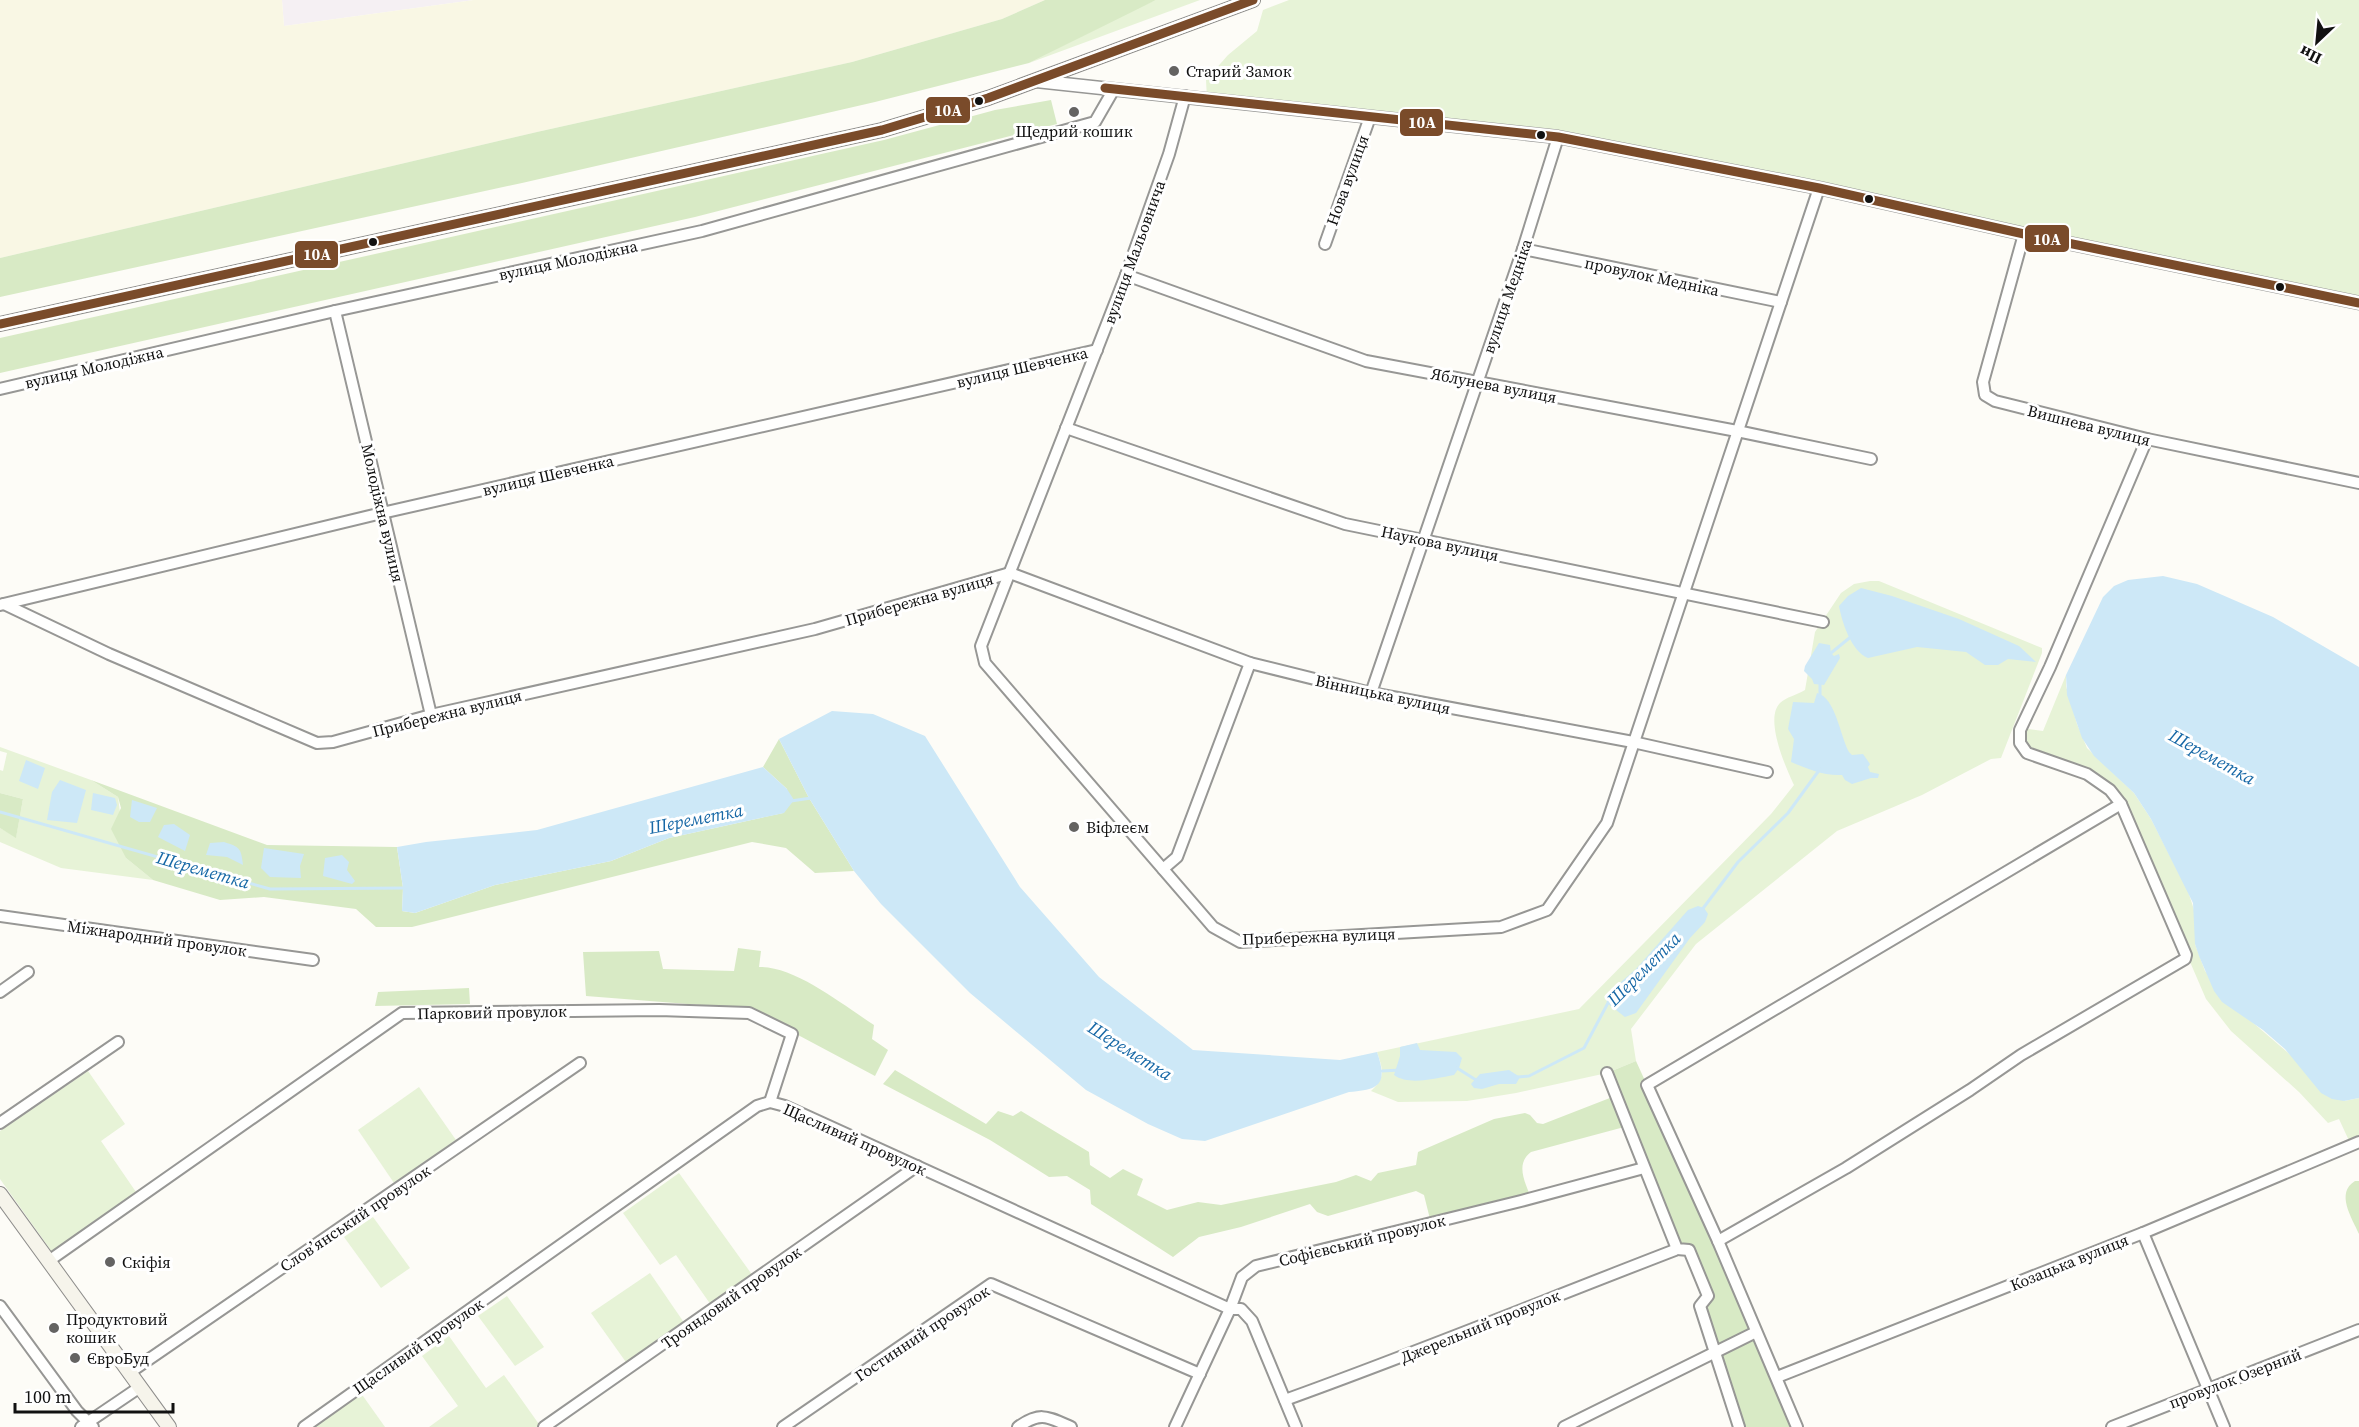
<svg xmlns="http://www.w3.org/2000/svg" width="2359" height="1427" viewBox="0 0 2359 1427" font-family="'Source Serif 4',serif">
	<style>
		.industrial { fill: #f5f0f3 }
		.farmland { fill: #f9f7e4 }
		.green { fill: #e7f3d7 }
		.forest { fill: #d8eac5 }
		.water { fill: #cde8f7 }
		.lines { fill: none; stroke-linecap: round; stroke-linejoin: round }
		.stream { stroke: #cde8f7; stroke-width: 3 }
		.minor-casing { stroke: #979795; stroke-width: 14 }
		.tertiary-casing { stroke: #979795; stroke-width: 15 }
		.secondary-casing { stroke: #8e8d8b; stroke-width: 16 }
		.minor { stroke: #fffffe; stroke-width: 10 }
		.tertiary { stroke: #fffffe; stroke-width: 12 }
		.secondary { stroke: #f6f4eb; stroke-width: 14 }
		.bus-1-casing { stroke: #fff; stroke-width: 14 }
		.bus-1 { stroke: #7a4b2a; stroke-width: 9 }
		.poi-dot { fill: #646362; stroke: #fff; stroke-width: 2 }
		.bus-dot { fill: #111; stroke: #fff; stroke-width: 2 }
		.labels { text-anchor: middle; stroke-width: 6; stroke-linejoin: round; paint-order: stroke }
		.poi-label { font-size: 16px; fill: #111; stroke: #fff; text-anchor: start }
		.street-label { font-size: 16px; fill: #111; stroke: #fff }
		.water-label { font-size: 18px; font-style: italic; fill: #1768a6; stroke: #fff }
		.line-badge { stroke: #fff; stroke-width: 2 }
		.badge-label { font-size: 16px; text-anchor: middle; font-weight: bold; fill: #fff }
	</style>
	<rect width="100%" height="100%" fill="#fdfcf7"/>
	<polygon class="industrial" points="282,0 474,0 284,26"/>
	<polygon class="farmland" points="0,0 282,0 284,26 474,0 1045,0 1002,19 852,62 537,132 0,258"/>
	<g class="green">
		<polygon points="1156,0 1200,0 1029,63 1142,6"/>
		<polygon points="1289,0 2359,0 2359,303 1558,137 1207,99 1206,80 1228,55 1257,31 1263,10"/>
		<path d="M1870,581H1879L2042,648V653L2001,758L1991,759L1922,795L1837,831L1696,944L1631,1029L1636,1061L1607,1073L1516,1093L1467,1101L1398,1102L1371,1091C1386,1077 1383,1070 1377,1052L1579,1009L1771,814L1794,785C1786,768 1764,719 1780,703C1786,697 1797,695 1805,690L1815,632L1841,593L1854,584Z"/>
		<polygon points="2066,675 2066,686 2077,724 2087,748 2134,793 2151,819 2188,891 2195,913 2195,944 2205,971 2251,1021 2344,1101 2359,1098 2359,1142 2351,1145 2339,1119 2328,1123 2299,1092 2231,1031 2206,999 2122,804 2101,783 2027,753 2021,728 2043,731"/>
		<polygon points="0,747 91,780 118,797 126,858 153,880 61,868 0,842 0,828 16,837 23,799 0,793 0,770 3,771 7,753 0,751"/>
		<polygon points="88,1071 125,1124 101,1141 136,1192 52,1252 0,1179 0,1131"/>
		<polygon points="419,1087 456,1140 394,1183 358,1130"/>
		<polygon points="679,1173 753,1276 711,1305 676,1255 660,1265 623,1213"/>
		<polygon points="373,1217 410,1268 381,1288 344,1237"/>
		<polygon points="650,1273 685,1324 628,1365 591,1313"/>
		<polygon points="507,1296 544,1347 515,1366 478,1316"/>
		<polygon points="449,1336 486,1388 504,1375 541,1427 429,1427 458,1406 422,1356"/>
		<polygon points="358,1389 385,1427 304,1427"/>
	</g>
	<g class="forest">
		<polygon points="1045,0 1156,0 1029,63 875,102 522,183 0,297 0,258 537,132 852,62 1002,19"/>
		<polygon points="1051,100 1057,124 695,217 0,373 0,338 884,140 995,110"/>
		<polygon points="779,739 809,798 854,871 815,873 786,848 752,842 412,927 376,927 356,909 264,897 220,900 153,880 126,858 111,829 121,808 118,797 91,780 267,845 397,847 403,888 402,911 415,913 495,885 611,861 669,838 783,813 787,789 763,767"/>
		<polygon points="0,793 23,799 16,838 0,828"/>
		<path d="M738,948L761,951L759,967C795,966 843,1005 874,1025L872,1039L888,1050L875,1076L783,1027L739,1008L586,996L583,952L659,951L663,969L734,971Z"/>
		<polygon points="469,988 470,1004 375,1006 378,992"/>
		<path d="M1636,1061L1718,1241L1797,1427H1739L1700,1306L1708,1295L1689,1251L1677,1249L1628,1126L1531,1152C1515,1164 1525,1182 1531,1198L1431,1223L1424,1195L1416,1191L1328,1216L1317,1212L1310,1204L1241,1227L1199,1237L1173,1257L1091,1204L1090,1190L1067,1176L1049,1177L990,1140L883,1084L895,1070L986,1124L998,1111L1013,1116L1021,1111L1089,1152L1090,1165L1110,1178L1123,1169L1143,1179L1137,1195L1167,1210L1198,1202L1221,1205L1336,1182L1356,1175L1371,1181L1378,1173L1416,1165L1418,1152L1494,1119L1525,1113L1530,1115L1537,1123L1543,1124L1615,1096L1607,1073Z"/>
		<path d="M2355,1181H2359V1234C2352,1218 2335,1193 2355,1181Z"/>
	</g>
	<g class="water">
		<polygon points="2163,576 2197,584 2273,617 2359,667 2359,1098 2344,1101 2332,1099 2321,1093 2285,1049 2263,1030 2222,1002 2214,991 2199,956 2195,944 2193,903 2151,819 2134,793 2094,756 2082,738 2067,695 2066,675 2103,597 2114,586 2128,580"/>
		<path d="M1861,588L1892,596L1959,619L2019,646L2036,662L2008,659L1998,665H1985L1966,652L1917,647L1868,658C1851,651 1842,622 1839,606L1848,596Z"/>
		<polygon points="1819,643 1830,645 1831,653 1834,656 1839,654 1840,658 1824,685 1814,684 1812,679 1804,671 1805,666"/>
		<path d="M1817,693C1836,698 1840,736 1849,752L1852,755L1863,754L1870,764L1868,767L1870,772L1879,774L1878,778H1871L1852,784L1845,780L1842,775C1824,776 1808,769 1791,762L1794,739L1788,729L1793,702L1814,703Z"/>
		<path d="M832,711L873,714L925,736L1020,887L1099,977L1193,1050L1340,1060L1377,1052C1388,1084 1380,1090 1349,1092L1205,1141L1182,1139L1148,1124L1086,1090L970,993L881,904L854,871L809,798L779,739Z"/>
		<polygon points="26,760 45,768 38,789 19,781"/>
		<polygon points="763,767 787,789 794,800 784,813 669,838 611,861 495,885 415,913 402,911 403,888 397,847 426,842 537,830"/>
		<polygon points="60,780 86,790 77,823 47,820 52,792"/>
		<polygon points="93,793 115,798 117,805 113,815 91,810"/>
		<polygon points="132,800 157,808 150,822 139,822 130,817"/>
		<polygon points="174,824 190,835 185,851 158,837 164,825"/>
		<path d="M224,842C240,847 241,848 243,865L227,857L206,855L210,843Z"/>
		<polygon points="264,848 304,854 300,866 301,878 270,877 261,868"/>
		<polygon points="342,855 349,862 347,870 355,881 352,884 323,876 325,858"/>
		<polygon points="1698,906 1704,908 1708,914 1705,922 1690,938 1636,1013 1625,1017 1607,1003 1606,995 1636,969 1688,910"/>
		<path d="M1417,1043L1420,1050L1456,1052L1462,1058L1459,1068L1454,1075C1437,1078 1409,1086 1394,1075L1400,1056V1047Z"/>
		<polygon points="1509,1070 1520,1077 1516,1084 1499,1084 1482,1089 1474,1088 1471,1084 1480,1074"/>
	</g>
	<g class="lines">
		<g class="stream">
			<polyline points="1830,657 1831,653 1853,635"/>
			<polyline points="1820,697 1820,682"/>
			<polyline points="791,801 811,798"/>
			<polyline points="0,812 270,889 405,888"/>
			<polyline points="1701,911 1738,862 1788,813 1820,769"/>
			<polyline points="1457,1068 1476,1080"/>
			<polyline points="1382,1071 1400,1070"/>
			<polyline points="1518,1077 1529,1076 1584,1048 1609,1001"/>
		</g>
		<g class="minor-casing">
			<g id="minor">
				<polyline points="1185,96 1169,154 1126,275 981,646 985,663 1213,927 1240,942 1501,927 1547,910 1607,823 1819,188"/>
				<polyline points="2024,234 1983,382 1985,395 1995,401 2147,439 2359,483"/>
				<polyline points="1325,244 1370,117"/>
				<polyline points="1523,249 1781,302"/>
				<polyline points="1126,275 1366,361 1737,431 1871,459"/>
				<polyline points="335,311 431,715"/>
				<polyline points="0,389 335,311 702,231 1095,122 1114,89"/>
				<polyline points="1066,428 1345,524 1823,622"/>
				<polyline points="1010,573 1250,663 1371,693 1633,742 1767,772"/>
				<polyline points="4,604 109,654 317,743 333,742 431,715 815,629 1010,573"/>
				<polyline points="0,605 382,513 1097,350"/>
				<polyline points="1371,693 1523,249 1558,137"/>
				<polyline points="1163,869 1177,857 1250,663"/>
				<polyline points="0,916 313,960"/>
				<polyline points="0,992 28,972"/>
				<polyline points="1607,1073 1677,1249 1689,1250 1708,1296 1700,1306 1739,1427"/>
				<polyline points="0,1123 118,1042"/>
				<polyline points="2143,1233 2224,1427"/>
				<polyline points="1718,1241 1846,1168 1970,1090 2021,1055 2185,959 2186,955 2121,804 2110,790 2087,774 2027,753 2020,743 2020,730 2050,667 2147,439"/>
				<polyline points="50,1260 402,1013 659,1010 749,1013 792,1034 770,1102"/>
				<polyline points="0,1306 77,1411 93,1427"/>
				<polyline points="129,1373 580,1063"/>
				<polyline points="1777,1377 2143,1233 2359,1142"/>
				<path d="M1285,1400C1416,1353 1545,1300 1675,1250"/>
				<polyline points="81,1427 140,1387"/>
				<polyline points="304,1427 757,1106 770,1102 785,1106 1230,1309 1241,1309 1252,1321 1296,1427"/>
				<polyline points="544,1427 917,1166"/>
				<polyline points="783,1427 991,1284 1200,1374"/>
				<path d="M1018,1427C1041,1411 1048,1417 1071,1427"/>
				<polyline points="1175,1427 1230,1309 1242,1277 1256,1266 1521,1201 1644,1168"/>
				<polyline points="1564,1427 1756,1332"/>
				<polyline points="1797,1427 1718,1241 1647,1085 2121,804"/>
				<polyline points="2112,1427 2359,1330"/>
			</g>
		</g>
		<g class="tertiary-casing">
			<polyline id="tertiary" points="1036,81 1558,137 1819,188 2024,234 2359,303"/>
		</g>
		<g class="secondary-casing">
			<g id="secondary">
				<polyline points="0,324 882,130 988,98 1253,0"/>
				<polyline points="0,1194 169,1427"/>
			</g>
		</g>
		<use href="#minor" class="minor"/>
		<use href="#tertiary" class="tertiary"/>
		<use href="#secondary" class="secondary"/>
		<g class="bus-1-casing">
			<g id="bus-1">
				<polyline points="1105,88 1558,137 1819,188 2024,234 2359,303"/>
				<polyline points="0,324 882,130 988,98 1253,0"/>
			</g>
		</g>
		<use href="#bus-1" class="bus-1"/>
	</g>
	<g class="poi-dot">
		<circle cx="1174" cy="71" r="6"/>
		<circle cx="1074" cy="112" r="6"/>
		<circle cx="1074" cy="827" r="6"/>
		<circle cx="110" cy="1262" r="6"/>
		<circle cx="54" cy="1328" r="6"/>
		<circle cx="75" cy="1358" r="6"/>
	</g>
	<g class="bus-dot">
		<circle cx="979" cy="101" r="5"/>
		<circle cx="1541" cy="135" r="5"/>
		<circle cx="1869" cy="199" r="5"/>
		<circle cx="373" cy="242" r="5"/>
		<circle cx="2280" cy="287" r="5"/>
	</g>
	<g class="labels">
		<g class="poi-label">
			<text x="1186" y="77">Старий Замок</text>
			<text x="1074" y="137" text-anchor="middle">Щедрий кошик</text>
			<text x="1086" y="833">Віфлеєм</text>
			<text x="122" y="1268">Скіфія</text>
			<text x="66" y="1325">Продуктовий<tspan x="66" dy="18">кошик</tspan></text>
			<text x="87" y="1364">ЄвроБуд</text>
		</g>
		<g class="street-label">
			<text transform="translate(1347 180) rotate(-70)" y="6">Нова вулиця</text>
			<text transform="translate(1134 252) rotate(-70)" y="6">вулиця Мальовнича</text>
			<text transform="translate(568 260) rotate(-12)" y="6">вулиця Молодіжна</text>
			<text transform="translate(1652 276) rotate(12)" y="6">провулок Медніка</text>
			<text transform="translate(1507 296) rotate(-71)" y="6">вулиця Медніка</text>
			<text transform="translate(94 367) rotate(-13)" y="6">вулиця Молодіжна</text>
			<text transform="translate(1022 367) rotate(-13)" y="6">вулиця Шевченка</text>
			<text transform="translate(1494 385) rotate(11)" y="6">Яблунева вулиця</text>
			<text transform="translate(2089 425) rotate(14)" y="6">Вишнева вулиця</text>
			<text transform="translate(548 475) rotate(-13)" y="6">вулиця Шевченка</text>
			<text transform="translate(383 513) rotate(77)" y="6">Молодіжна вулиця</text>
			<text transform="translate(1440 543) rotate(12)" y="6">Наукова вулиця</text>
			<text transform="translate(919 599) rotate(-16)" y="6">Прибережна вулиця</text>
			<text transform="translate(1383 694) rotate(12)" y="6">Вінницька вулиця</text>
			<text transform="translate(447 713) rotate(-14)" y="6">Прибережна вулиця</text>
			<text transform="translate(1319 936) rotate(-2)" y="6">Прибережна вулиця</text>
			<text transform="translate(157 938) rotate(8)" y="6">Міжнародний провулок</text>
			<text transform="translate(492 1012) rotate(-1)" y="6">Парковий провулок</text>
			<text transform="translate(855 1139) rotate(24)" y="6">Щасливий провулок</text>
			<text transform="translate(355 1218) rotate(-34)" y="6">Словʼянський провулок</text>
			<text transform="translate(1362 1240) rotate(-14)" y="6">Софієвський провулок</text>
			<text transform="translate(2069 1262) rotate(-22)" y="6">Козацька вулиця</text>
			<text transform="translate(731 1297) rotate(-35)" y="6">Трояндовий провулок</text>
			<text transform="translate(1480 1326) rotate(-22)" y="6">Джерельний провулок</text>
			<text transform="translate(922 1333) rotate(-34)" y="6">Гостинний провулок</text>
			<text transform="translate(418 1346) rotate(-35)" y="6">Щасливий провулок</text>
			<text transform="translate(2235 1378) rotate(-21)" y="6">провулок Озерний</text>
		</g>
		<g class="water-label">
			<text transform="translate(2212 757) rotate(29)" y="6">Шереметка</text>
			<text transform="translate(696 819) rotate(-11)" y="6">Шереметка</text>
			<text transform="translate(203 870) rotate(16)" y="6">Шереметка</text>
			<text transform="translate(1644 969) rotate(-45)" y="6">Шереметка</text>
			<text transform="translate(1130 1051) rotate(32)" y="6">Шереметка</text>
		</g>
	</g>
	<g class="line-badge">
		<rect x="925" y="96" width="46" height="28" rx="6" fill="#7a4b2a"/>
		<rect x="1399" y="108" width="45" height="29" rx="6" fill="#7a4b2a"/>
		<rect x="2024" y="224" width="46" height="29" rx="6" fill="#7a4b2a"/>
		<rect x="294" y="240" width="45" height="29" rx="6" fill="#7a4b2a"/>
	</g>
	<g class="badge-label">
		<text x="948" y="116">10А</text>
		<text x="1422" y="128">10А</text>
		<text x="2047" y="245">10А</text>
		<text x="317" y="260">10А</text>
	</g>
	<g transform="translate(2317 42) rotate(206)" stroke="#ffffff" stroke-width="4.5" paint-order="stroke">
	<path d="M0-4.5L10 22L0 15L-10 22Z" fill="#111111"/>
	<text y="-9" font-size="16" font-weight="bold" text-anchor="middle" fill="#111111">Пн</text>
	</g>
	<path d="M15 1403v9h158v-9" fill="none" stroke="#111111" stroke-width="3"/>
	<text x="24" y="1403" font-size="18" fill="#111111" stroke="#ffffff" stroke-width="4.5" paint-order="stroke">100 m</text>
</svg>
